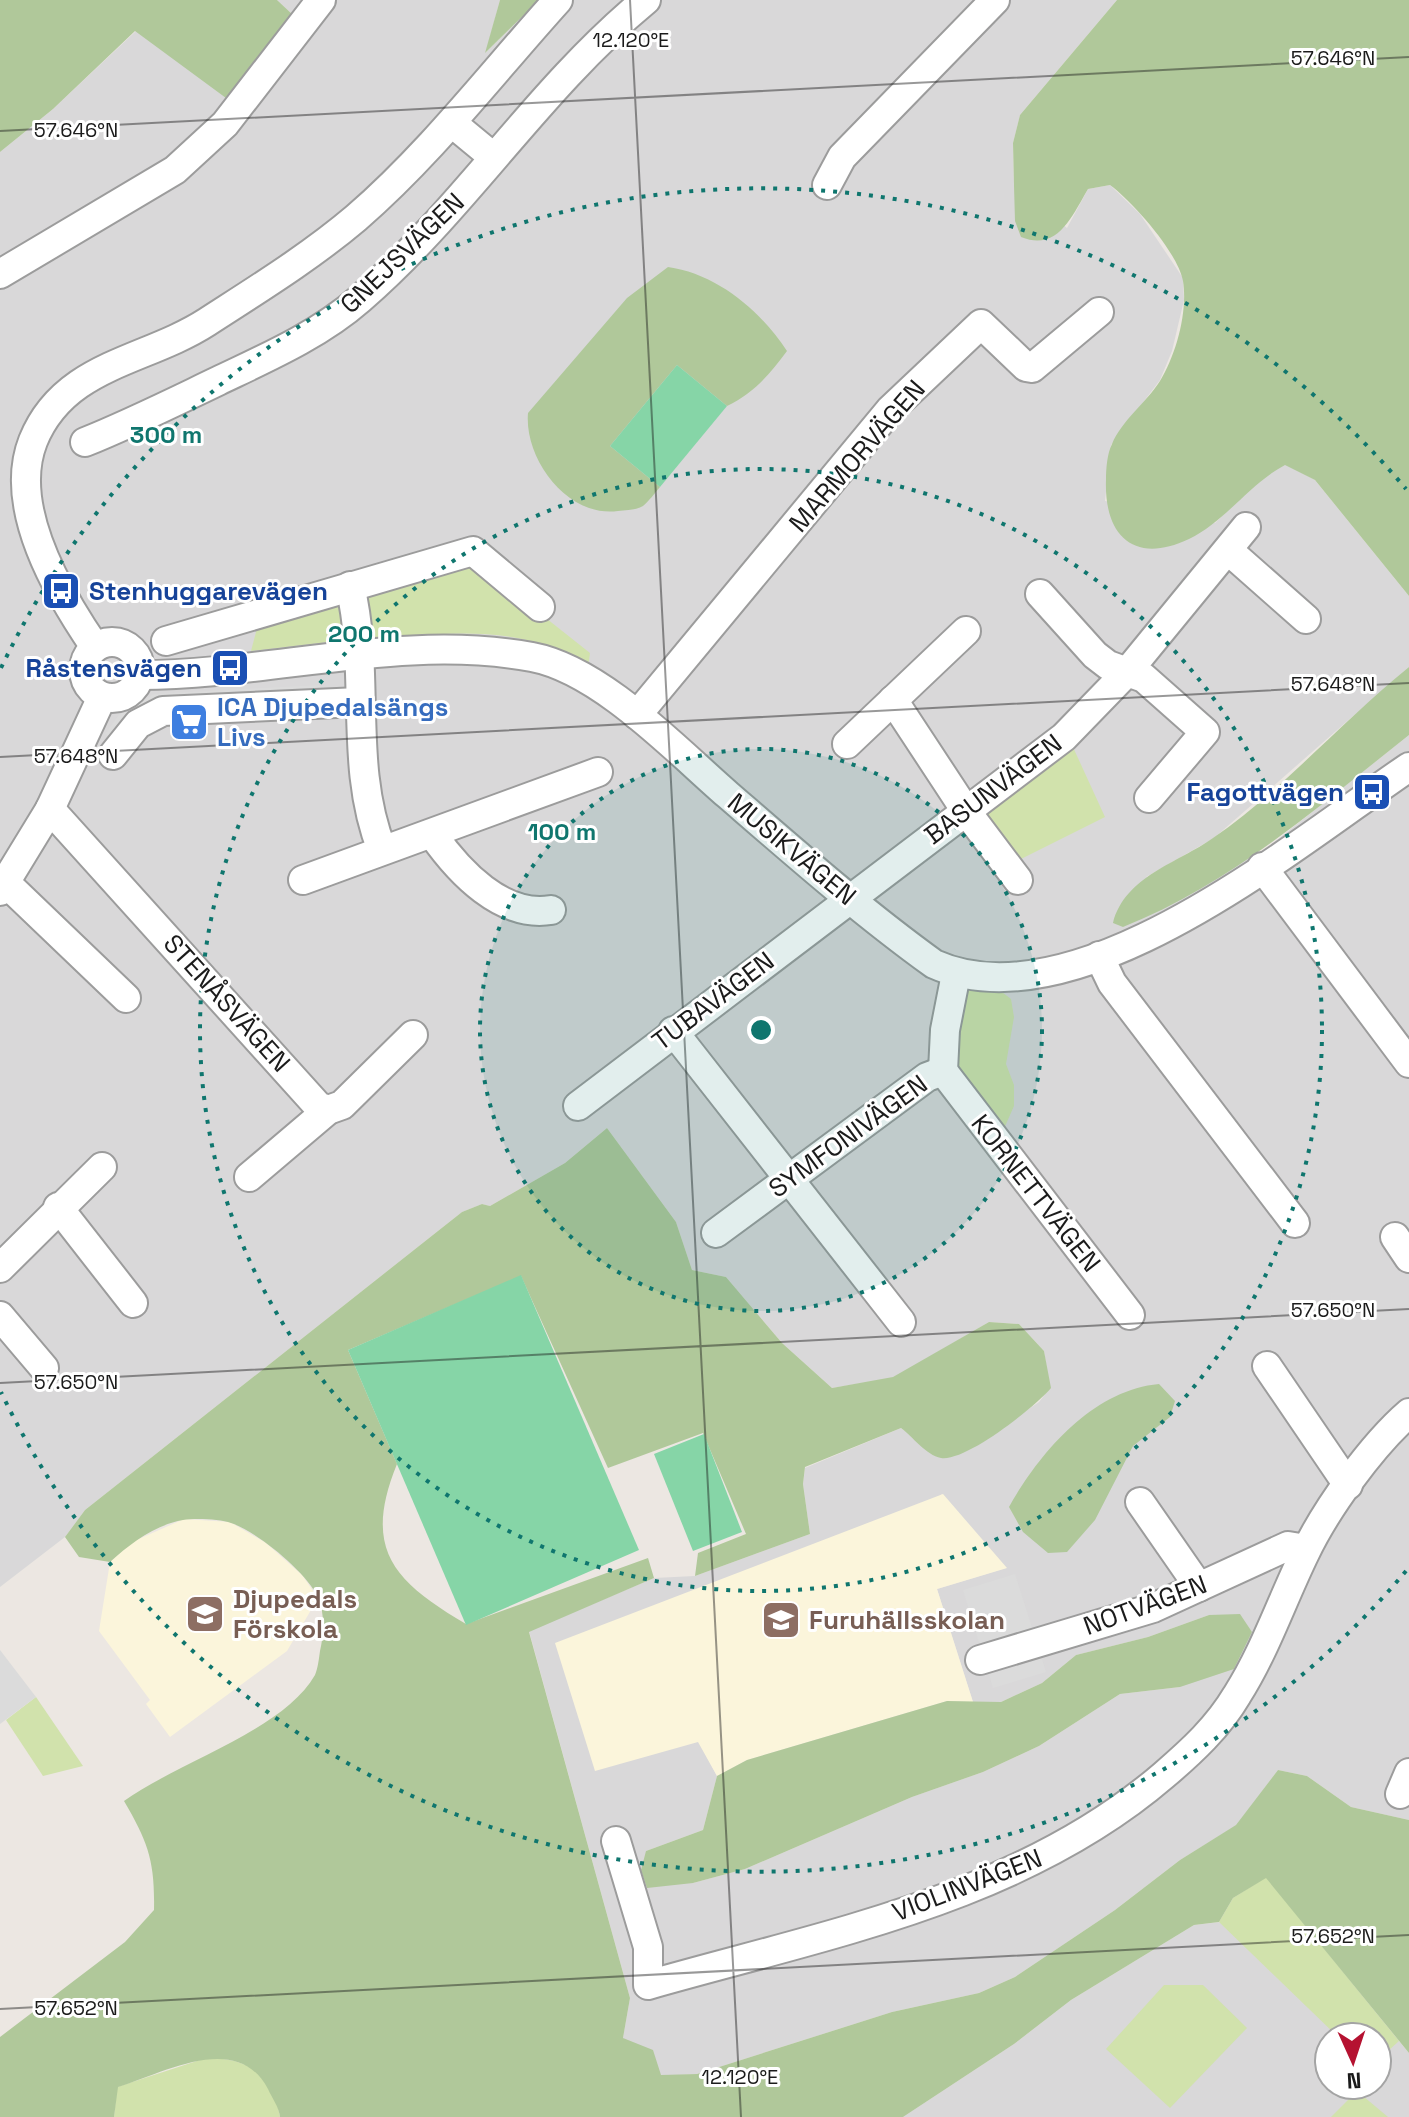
<svg xmlns="http://www.w3.org/2000/svg" width="1409" height="2117" viewBox="0 0 1409 2117" font-family="'Space Grotesk',sans-serif">
	<style>
		.residential { fill: #d9d8d9; fill-rule: evenodd }
		.education { fill: #fbf5db }
		.grass { fill: #d1e2ac }
		.forest { fill: #b0c89a }
		.pitch { fill: #86d5a7 }
		.parking { fill: #dbdbdb }
		.lines { fill: none; stroke-linecap: round; stroke-linejoin: round }
		.minor-casing { stroke: #9c9c9c; stroke-width: 32 }
		.minor { stroke: #fff; stroke-width: 28 }
		.ticks { fill: none; stroke: #1b1b1b; stroke-width: 2; stroke-opacity: 0.45 }
		.ring { fill: none; stroke: #0f766e; stroke-width: 4; stroke-dasharray: 4 8 }
		.labels { text-anchor: middle; stroke-width: 6; stroke-linejoin: round; paint-order: stroke }
		.street-label { font-size: 26px; fill: #1b1b1b; stroke: #fff }
		.transit-label { font-size: 26px; font-weight: bold; fill: #164399; stroke: #fff; text-anchor: end }
		.shop-label { font-size: 26px; font-weight: bold; fill: #366cbe; stroke: #fff; text-anchor: start }
		.education-label { font-size: 26px; font-weight: bold; fill: #785e54; stroke: #fff; text-anchor: start }
		.ticks-label { font-size: 20px; text-anchor: middle; fill: #1b1b1b; stroke: #fff; stroke-width: 6; stroke-linejoin: round; paint-order: stroke }
		.centre { fill: #0f766e; stroke: #fff; stroke-width: 4 }
		.ring-label { font-size: 24px; text-anchor: middle; font-weight: bold; fill: #0f766e; stroke: #fff; stroke-width: 6; stroke-linejoin: round; paint-order: stroke }
	</style>
	<rect width="100%" height="100%" fill="#ece7e2"/>
	<g class="residential">
		<path d="M277,0H500L486,52L539,0H1117L1020,115L1013,143L1014,186L1067,228L1088,189L1110,185L1140,214L1183,278L1184,300L1172,351L1160,380L1111,445L1105,501L1215,523L1258,480L1285,464L1315,480L1409,596V667L1214,838L1146,877L1263,851L1409,735V1820L1351,1807L1307,1776L1278,1770L1237,1825L1180,1860L1115,1910L1015,1977L979,1993L892,2012L697,2074L661,2076L623,2038L630,1998L529,1631L654,1578L695,1576L810,1534L803,1484L805,1468L901,1428L914,1438L1008,1423L1039,1402L1050,1388L1044,1351L1019,1324L989,1322L893,1378L832,1388L782,1343L726,1277L692,1270L676,1222L607,1128L565,1163L490,1206L482,1204L462,1212L85,1510L65,1537L0,1587V152L53,109L136,31L293,15ZM942,1494L1006,1568L937,1589L973,1702H1001L1042,1683L1076,1655L1148,1637L1209,1615L1180,1687L1120,1694L1039,1746L983,1772L912,1797L745,1869L693,1883L646,1851L703,1830L717,1776L699,1742Z"/>
		<path d="M1293,1914L1409,2053V2117H903L1014,2044L1071,2000L1194,1925ZM1329,2037H1377V2085H1329Z"/>
	</g>
	<g class="education">
		<polygon points="943,1494 1007,1568 937,1589 973,1702 947,1701 747,1760 717,1776 698,1742 595,1771 555,1643"/>
		<polygon points="184,1519 230,1522 266,1543 302,1575 318,1598 287,1651 170,1737 146,1704 150,1700 99,1631 110,1562 132,1542"/>
	</g>
	<g class="grass">
		<path d="M470,558L590,653L588,668C572,660 555,648 538,643C484,627 421,635 366,641L363,589Z"/>
		<polygon points="344,594 346,640 251,651 260,617"/>
		<polygon points="1072,745 1105,817 1015,862 976,814"/>
		<polygon points="970,987 998,989 1011,999 1014,1017 1006,1064 1014,1085 1014,1106 1003,1131 950,1063 964,995"/>
		<polygon points="36,1697 83,1766 43,1776 6,1720"/>
		<polygon points="1266,1877 1399,2041 1377,2061 1377,2037 1338,2037 1219,1922 1233,1898"/>
		<polygon points="1164,1985 1203,1985 1247,2028 1170,2108 1106,2049"/>
		<path d="M206,2058C248,2058 272,2073 280,2117H114L117,2087Z"/>
		<polygon points="1357,2091 1388,2117 1331,2117"/>
	</g>
	<g class="forest">
		<polygon points="0,0 277,0 293,15 226,98 135,31 53,109 0,152"/>
		<polygon points="500,0 539,0 485,53"/>
		<path d="M1117,0H1409V596L1315,480L1285,465C1249,484 1226,521 1189,539C1134,565 1104,536 1106,480C1106,469 1107,454 1112,444C1122,420 1146,403 1160,381C1176,355 1188,312 1183,281C1178,253 1133,202 1110,185L1088,189C1072,216 1058,252 1021,237L1015,221L1014,186L1013,143L1020,115Z"/>
		<path d="M668,267C717,274 760,310 787,351C769,375 754,393 727,406L677,365L610,446L660,487C655,493 649,501 643,506C637,510 626,510 618,511C568,518 524,459 528,413L627,298Z"/>
		<path d="M1409,667V735C1319,806 1231,884 1123,927L1113,923C1125,876 1178,863 1213,838C1284,789 1342,721 1409,667Z"/>
		<path d="M607,1128L676,1222L692,1270L726,1277L782,1343L832,1388L893,1377L989,1322L1019,1324L1044,1351L1051,1388C1035,1407 966,1462 941,1458C926,1455 913,1437 901,1428L805,1467L803,1484L810,1534L695,1576L698,1553L746,1534L703,1433L608,1468L521,1276L348,1350L397,1464C362,1550 394,1581 466,1624L648,1558L654,1578L529,1632L630,1998L623,2038L653,2050L661,2075L697,2074L892,2012L979,1993L1015,1977L1115,1910L1180,1860L1236,1825L1278,1770L1307,1776L1351,1807L1409,1820V2053L1266,1878L1233,1898L1219,1922L1194,1925L1071,2000L1014,2044L903,2117H280C279,2107 272,2098 268,2089C237,2031 166,2072 118,2087L114,2117H0V2037L125,1942L154,1910C155,1861 148,1842 124,1801C176,1763 283,1731 315,1675C318,1668 319,1658 320,1651C324,1634 325,1614 318,1597C306,1572 258,1532 231,1523C220,1519 195,1518 183,1520C155,1525 131,1543 110,1562L79,1557L65,1537L85,1510L462,1212L482,1204L490,1206L565,1163Z"/>
		<path d="M1159,1384L1175,1401L1170,1417L1133,1446L1095,1520L1067,1552L1048,1553L1023,1532L1009,1507C1040,1452 1093,1390 1159,1384Z"/>
		<polygon points="1240,1614 1252,1632 1234,1669 1180,1687 1120,1694 1039,1746 983,1772 912,1797 745,1869 693,1883 647,1888 641,1870 646,1851 703,1830 717,1776 747,1760 947,1701 1001,1702 1042,1683 1076,1655 1148,1637 1209,1615"/>
	</g>
	<g class="pitch">
		<polygon points="677,365 727,406 660,487 610,446"/>
		<polygon points="521,1275 639,1550 466,1625 348,1350"/>
		<polygon points="704,1434 742,1532 693,1551 654,1454"/>
	</g>
	<g class="parking">
		<polygon points="319,685 326,695 154,707 112,738 105,734 119,715 154,694"/>
		<polygon points="1015,1574 1046,1672 993,1688 963,1590"/>
		<polygon points="0,1650 36,1697 0,1724"/>
	</g>
	<g class="lines">
		<g class="minor-casing">
			<g id="minor">
				<polyline points="452,123 492,156"/>
				<polyline points="827,185 842,157 995,0"/>
				<polyline points="0,274 175,170 225,124 321,0"/>
				<path d="M85,442C130,424 174,402 218,381C266,358 319,335 360,299C465,208 538,89 646,0"/>
				<polyline points="1229,551 1306,619"/>
				<path d="M350,586C371,673 348,765 382,850"/>
				<polyline points="1040,594 1095,655 1108,665 1144,678 1205,732 1149,798"/>
				<polyline points="166,641 473,551 540,607"/>
				<circle cx="112" cy="670" r="28"/>
				<path d="M95,647C58,593 7,507 33,441C64,364 145,362 207,322C258,289 310,257 356,218C431,153 492,73 558,0"/>
				<path d="M140,675C269,675 402,633 532,657C601,670 676,750 728,795C795,853 862,912 934,964C1076,1028 1295,844 1409,767"/>
				<polyline points="893,700 966,811 1018,880"/>
				<polyline points="637,715 890,410 981,324 1026,367 1032,368 1099,312"/>
				<polyline points="847,744 966,631"/>
				<polyline points="113,755 138,724 163,711 359,702"/>
				<polyline points="50,809 318,1106 328,1110"/>
				<path d="M433,835C459,872 502,918 551,910"/>
				<polyline points="1262,867 1409,1063"/>
				<polyline points="303,880 598,772"/>
				<polyline points="6,883 126,998"/>
				<polyline points="0,891 50,809 102,697"/>
				<polyline points="1099,956 1112,983 1295,1223"/>
				<polyline points="673,1031 901,1322"/>
				<polyline points="943,1071 1130,1315"/>
				<polyline points="943,1071 945,1030 956,974"/>
				<polyline points="578,1106 1064,737 1128,671 1246,527"/>
				<polyline points="249,1177 328,1110 342,1105 413,1035"/>
				<polyline points="58,1207 133,1303"/>
				<polyline points="716,1233 927,1077 943,1071"/>
				<polyline points="1395,1237 1409,1258"/>
				<polyline points="0,1268 102,1167"/>
				<polyline points="0,1316 44,1368"/>
				<polyline points="1267,1366 1348,1485"/>
				<polyline points="1140,1502 1199,1587"/>
				<polyline points="980,1660 1153,1608 1288,1546 1306,1549"/>
				<polyline points="1400,1794 1409,1773"/>
				<path d="M616,1841L648,1947V1985C826,1934 1020,1899 1164,1775C1192,1751 1218,1727 1237,1695C1265,1651 1282,1600 1305,1553C1326,1509 1372,1445 1409,1413"/>
			</g>
		</g>
		<use href="#minor" class="minor"/>
	</g>
	<path class="ticks" d="M630,0L741,2117M0,131L1409,57M0,757L1409,683M0,1383L1409,1309M0,2009L1409,1935"/>
	<circle cx="761" cy="1030" r="281" fill="#0f766e" fill-opacity=".12"/>
	<g class="ring">
		<circle cx="761" cy="1030" r="281"/>
		<circle cx="761" cy="1030" r="561"/>
		<path d="M1406 1571A842 842 0 0 1 1 1392M1 668A842 842 0 0 1 1406 489"/>
	</g>
	<defs>
		<g id="bus-square" transform="scale(2)"><rect x="-9" y="-9" width="18" height="18" rx="4" fill="#1a4fb4" stroke="#fff"/><path d="M-5-6H5V4H4V6H2V4H-2V6H-4V4H-5ZM-3.5-4V0h7V-4ZM-3.5 1.2v1.5H-2V1.2ZM2 1.2v1.5H3.5V1.2Z" fill="#fff"/></g>
		<g id="supermarket-square" transform="scale(2)"><rect x="-9" y="-9" width="18" height="18" rx="4" fill="#3f7fe0" stroke="#fff"/><path d="M-6-5.5h2.5l.6 2H6L4.5 2H-2.5L-4.4-4H-6ZM-1.5 3.2a1.3 1.3 0 1 0 .1 0ZM3 3.2a1.3 1.3 0 1 0 .1 0Z" fill="#fff"/></g>
		<g id="school-square" transform="scale(2)"><rect x="-9" y="-9" width="18" height="18" rx="4" fill="#8d6e63" stroke="#fff"/><path d="M0-5L7-2L0 1L-7-2ZM-4 1L0 2.5L4 1V4Q0 6-4 4Z" fill="#fff"/></g>
	</defs>
	<g fill-rule="evenodd">
		<use href="#bus-square" x="61" y="591"/>
		<use href="#bus-square" x="230" y="668"/>
		<use href="#supermarket-square" x="189" y="722"/>
		<use href="#bus-square" x="1372" y="792"/>
		<use href="#school-square" x="205" y="1614"/>
		<use href="#school-square" x="781" y="1620"/>
	</g>
	<g class="labels">
		<g class="street-label">
			<text transform="translate(402 253) rotate(-44)" y="9">GNEJSVÄGEN</text>
			<text transform="translate(857 456) rotate(-49)" y="9">MARMORVÄGEN</text>
			<text transform="translate(993 789) rotate(-37)" y="9">BASUNVÄGEN</text>
			<text transform="translate(792 849) rotate(40)" y="9">MUSIKVÄGEN</text>
			<text transform="translate(713 1001) rotate(-37)" y="9">TUBAVÄGEN</text>
			<text transform="translate(227 1003) rotate(48)" y="9">STENÅSVÄGEN</text>
			<text transform="translate(848 1136) rotate(-36)" y="9">SYMFONIVÄGEN</text>
			<text transform="translate(1036 1193) rotate(52)" y="9">KORNETTVÄGEN</text>
			<text transform="translate(1145 1605) rotate(-20)" y="9">NOTVÄGEN</text>
			<text transform="translate(967 1885) rotate(-21)" y="9">VIOLINVÄGEN</text>
		</g>
		<g class="transit-label">
			<text x="89" y="600" text-anchor="start">Stenhuggarevägen</text>
			<text x="202" y="677">Råstensvägen</text>
			<text x="1344" y="801">Fagottvägen</text>
		</g>
		<g class="shop-label">
			<text x="217" y="716">ICA Djupedalsängs<tspan x="217" dy="30">Livs</tspan></text>
		</g>
		<g class="education-label">
			<text x="233" y="1608">Djupedals<tspan x="233" dy="30">Förskola</tspan></text>
			<text x="809" y="1629">Furuhällsskolan</text>
		</g>
	</g>
	<g class="ticks-label">
		<text x="631" y="47">12.120°E</text>
		<text x="1333" y="65">57.646°N</text>
		<text x="76" y="137">57.646°N</text>
		<text x="1333" y="691">57.648°N</text>
		<text x="76" y="763">57.648°N</text>
		<text x="1333" y="1317">57.650°N</text>
		<text x="76" y="1389">57.650°N</text>
		<text x="1333" y="1943">57.652°N</text>
		<text x="76" y="2015">57.652°N</text>
		<text x="740" y="2084">12.120°E</text>
	</g>
	<circle cx="761" cy="1030" r="12" class="centre"/>
	<g class="ring-label">
		<text x="166" y="443">300 m</text>
		<text x="364" y="642">200 m</text>
		<text x="562" y="840">100 m</text>
	</g>
	<g transform="translate(1353 2061) rotate(177)"><circle r="38" fill="#ffffff" stroke="#a4a4a4" stroke-width="2"/>
	<path d="M0-6L14 30L0 20L-14 30Z" fill="#b51231"/>
	<text y="-12" font-size="22" font-weight="bold" text-anchor="middle" fill="#1b1b1b">N</text>
	</g>
</svg>
